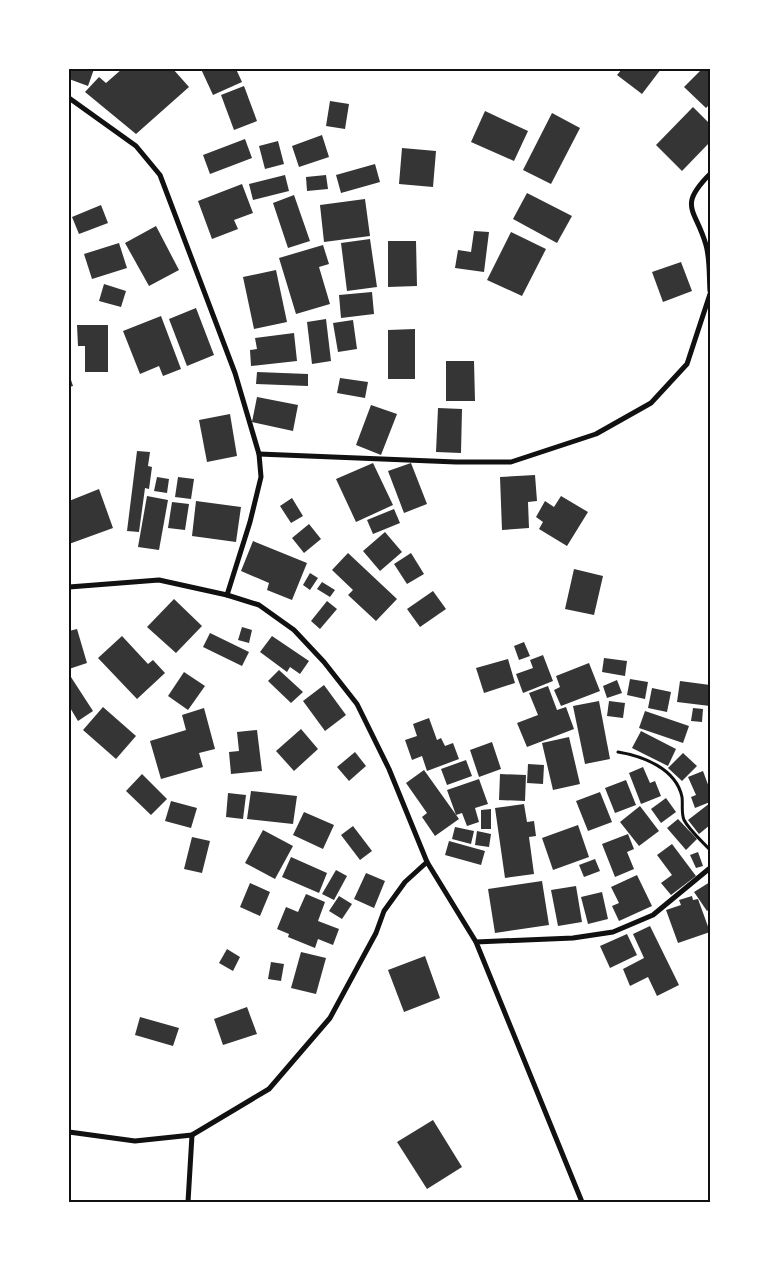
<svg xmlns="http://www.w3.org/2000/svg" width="779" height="1271" viewBox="0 0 779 1271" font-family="'IBM Plex Serif',serif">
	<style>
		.building { fill: #353535 }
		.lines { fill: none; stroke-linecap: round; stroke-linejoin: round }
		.path { stroke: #111; stroke-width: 3 }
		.minor { stroke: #111; stroke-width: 5 }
		.neatline { fill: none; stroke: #111; stroke-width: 2 }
	</style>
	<rect width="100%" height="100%" fill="#fff"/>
	<g class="building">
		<polygon points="69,69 94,69 88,86 69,79"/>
		<polygon points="122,69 173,69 189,87 136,134 85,92 99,77 106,83"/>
		<polygon points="201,69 236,69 242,82 213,95"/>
		<polygon points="622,69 661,69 642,94 617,75"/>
		<polygon points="702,69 710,69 710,104 706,108 684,87"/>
		<polygon points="244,86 257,121 234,130 221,95"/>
		<polygon points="330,101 349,104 345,129 326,126"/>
		<polygon points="693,107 710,124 710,142 682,171 656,145"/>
		<polygon points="485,111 528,131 514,161 471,142"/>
		<polygon points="552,113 580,128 551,184 523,170"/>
		<polygon points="322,135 329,157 299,167 292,146"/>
		<polygon points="245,139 252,158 210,174 203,155"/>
		<polygon points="278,141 284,164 265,169 259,146"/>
		<polygon points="402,148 436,151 433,187 399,184"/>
		<polygon points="375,164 380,182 341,193 336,175"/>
		<polygon points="285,175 289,191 253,200 249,184"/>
		<polygon points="326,175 328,189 307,191 306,177"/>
		<polygon points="242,184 253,213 234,220 238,229 212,239 198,201"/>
		<polygon points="527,193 572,216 557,243 513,219"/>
		<polygon points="294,195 310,241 288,248 273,203"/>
		<polygon points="365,199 370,236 324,242 320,205"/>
		<polygon points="101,205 108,223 79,234 72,217"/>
		<polygon points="156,226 179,270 149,286 125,243"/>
		<polygon points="474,231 489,232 484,272 455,268 458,250 471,252"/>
		<polygon points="511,232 546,249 522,296 487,280"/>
		<polygon points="370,239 377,287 347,291 341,243"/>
		<polygon points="388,241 416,241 417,286 388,287"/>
		<polygon points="119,243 127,268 92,279 84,254"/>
		<polygon points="323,245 329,264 319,267 330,304 296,314 279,258"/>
		<polygon points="681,262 692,291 663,302 652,272"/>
		<polygon points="276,270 287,322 254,329 243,277"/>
		<polygon points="104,284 126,291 121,307 99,301"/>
		<polygon points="372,292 374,314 341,318 339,295"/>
		<polygon points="196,308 214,355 187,366 169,319"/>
		<polygon points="161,316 181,369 163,376 159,366 140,374 123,331"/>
		<polygon points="326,319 331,361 312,364 307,322"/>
		<polygon points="353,320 357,349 338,352 333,323"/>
		<polygon points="77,325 108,325 108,372 85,372 85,346 78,346"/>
		<polygon points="415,329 415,379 388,379 388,330"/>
		<polygon points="294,333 297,361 251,366 250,350 257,349 255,338"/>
		<polygon points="446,361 474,361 475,401 446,401"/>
		<polygon points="257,372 308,374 308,386 256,384"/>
		<polygon points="69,374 73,386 69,387"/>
		<polygon points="340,378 368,382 365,398 337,393"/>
		<polygon points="257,397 298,405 293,431 252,422"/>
		<polygon points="371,405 397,414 381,455 356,445"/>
		<polygon points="438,408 462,409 461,453 436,452"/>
		<polygon points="230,414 237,456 207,462 199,420"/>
		<polygon points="137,451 150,452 148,466 152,467 149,489 145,488 139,532 127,531"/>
		<polygon points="373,463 393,505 356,522 336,479"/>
		<polygon points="411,463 427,504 404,513 388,471"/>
		<polygon points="535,475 537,501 528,502 529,528 502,530 500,477"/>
		<polygon points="157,477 169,479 167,493 154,491"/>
		<polygon points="178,477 194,479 191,499 175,497"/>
		<polygon points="99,489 113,528 69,544 69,501"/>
		<polygon points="147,496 168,500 159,550 138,547"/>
		<polygon points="561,496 588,512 567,546 539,529 543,522 536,517 545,501 554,507"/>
		<polygon points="292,498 303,516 291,523 280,506"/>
		<polygon points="196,501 241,507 236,542 192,536"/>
		<polygon points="172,502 189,504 185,530 168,528"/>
		<polygon points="394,509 400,523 373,534 367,520"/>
		<polygon points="309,524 321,539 304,553 292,538"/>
		<polygon points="385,532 402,552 380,571 363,551"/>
		<polygon points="253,541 307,563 292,600 267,590 269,583 241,571"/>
		<polygon points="348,553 397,599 376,621 348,595 353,590 332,570"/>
		<polygon points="411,553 424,574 407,584 394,564"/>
		<polygon points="574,569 603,576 594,615 565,609"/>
		<polygon points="310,573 318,578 310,590 303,585"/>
		<polygon points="322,582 335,590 330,597 317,589"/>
		<polygon points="433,591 446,609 420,627 407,609"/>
		<polygon points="174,599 202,626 176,653 147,627"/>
		<polygon points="327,601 337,609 320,629 311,621"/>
		<polygon points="242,627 252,630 249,643 238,640"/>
		<polygon points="77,629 87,663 69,669 69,631"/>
		<polygon points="210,633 249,652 242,666 203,647"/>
		<polygon points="122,636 148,664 153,660 165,673 137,699 98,658"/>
		<polygon points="272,636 309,661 300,674 290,667 287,672 260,652"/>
		<polygon points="524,642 530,656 519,660 514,646"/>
		<polygon points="543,655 553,681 523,693 516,674 533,668 530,660"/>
		<polygon points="604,658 627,661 625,676 602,672"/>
		<polygon points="508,659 515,683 484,693 476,668"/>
		<polygon points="589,663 600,691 561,706 554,690 560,687 556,676"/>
		<polygon points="279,670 303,692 291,703 268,681"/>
		<polygon points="184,672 205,686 188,710 168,696"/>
		<polygon points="69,674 93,711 78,721 69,706"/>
		<polygon points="630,679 648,682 645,699 627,695"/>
		<polygon points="617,680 622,693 607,698 603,686"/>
		<polygon points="680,681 710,685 710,706 677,702"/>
		<polygon points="324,685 346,715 325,731 303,701"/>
		<polygon points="548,686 557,710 566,707 574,729 527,747 517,723 538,715 529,693"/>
		<polygon points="652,688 671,692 667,712 648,708"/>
		<polygon points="599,701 610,759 585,764 573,706"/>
		<polygon points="609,701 625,703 623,718 607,716"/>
		<polygon points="103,707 136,736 116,759 83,730"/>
		<polygon points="204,708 215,749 199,753 203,767 161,779 150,741 186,730 182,715"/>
		<polygon points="693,708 703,709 702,722 691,721"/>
		<polygon points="645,711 689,726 683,743 639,728"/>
		<polygon points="429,718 437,740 441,738 445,746 453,743 459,759 427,771 422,756 412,760 405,740 417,736 413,724"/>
		<polygon points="301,729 318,749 294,771 276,751"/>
		<polygon points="257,730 262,771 231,774 229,752 239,751 237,732"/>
		<polygon points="641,731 676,749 668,766 632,748"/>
		<polygon points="569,737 580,784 553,790 542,743"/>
		<polygon points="492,742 501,769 479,777 470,750"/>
		<polygon points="355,752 366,766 349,781 337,767"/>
		<polygon points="683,753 697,766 682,781 668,768"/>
		<polygon points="466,760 472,776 447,785 441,769"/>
		<polygon points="528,764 544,765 543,784 527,783"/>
		<polygon points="643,767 650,783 655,781 661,796 641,804 629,773"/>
		<polygon points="424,770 459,819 435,836 422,817 427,813 406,783"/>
		<polygon points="703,771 710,790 710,802 695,808 691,797 696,795 688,777"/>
		<polygon points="142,774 167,799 151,815 126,791"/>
		<polygon points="500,774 526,775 525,801 499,800"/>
		<polygon points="479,779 488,804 475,808 479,822 467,826 462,813 456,815 447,790"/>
		<polygon points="626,780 636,805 615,813 605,788"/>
		<polygon points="251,791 297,796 293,824 247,819"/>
		<polygon points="600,792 612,822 588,831 576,801"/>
		<polygon points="228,793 246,795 243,819 226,817"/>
		<polygon points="666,798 676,812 661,823 651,809"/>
		<polygon points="171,801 197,808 191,828 165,821"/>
		<polygon points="710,803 710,825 699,834 688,820"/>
		<polygon points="524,804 527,822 534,821 536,836 529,837 534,874 505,878 495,808"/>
		<polygon points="640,806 659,831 639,846 620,822"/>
		<polygon points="491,809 491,829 481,829 481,810"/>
		<polygon points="304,812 334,825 323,849 293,835"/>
		<polygon points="678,819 697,839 686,850 667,828"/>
		<polygon points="578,825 589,857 553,870 542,838"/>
		<polygon points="353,826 372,851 360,860 341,835"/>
		<polygon points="455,827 474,831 471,844 452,839"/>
		<polygon points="263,830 293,846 275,879 245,863"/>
		<polygon points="477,831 491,834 489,847 475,845"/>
		<polygon points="628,834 634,849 627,852 634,869 615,877 602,844"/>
		<polygon points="192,837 210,841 202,873 184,869"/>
		<polygon points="449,841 485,851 481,865 445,855"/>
		<polygon points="672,844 696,876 671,895 661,883 672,875 657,855"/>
		<polygon points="698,852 703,866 696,868 690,855"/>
		<polygon points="291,857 327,873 319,893 282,877"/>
		<polygon points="595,859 600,871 584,877 579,865"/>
		<polygon points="336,870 347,876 334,900 322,894"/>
		<polygon points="366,873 385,881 374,908 354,899"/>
		<polygon points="637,875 652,906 619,921 612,906 619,903 611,887"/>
		<polygon points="542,881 549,925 495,933 488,889"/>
		<polygon points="710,882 710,909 707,911 694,892"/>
		<polygon points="250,883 270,892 260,916 240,907"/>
		<polygon points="576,886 582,922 558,926 551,890"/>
		<polygon points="602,892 608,919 588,924 581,897"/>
		<polygon points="306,894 325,902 318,921 339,929 333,945 318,939 315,948 288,937 289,934 277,929 286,907 298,912"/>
		<polygon points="339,896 352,904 342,919 329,911"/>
		<polygon points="692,896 693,900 698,899 710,932 678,943 666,910 681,905 679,900"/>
		<polygon points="650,926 679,985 657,996 648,977 630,986 623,969 644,958 633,934"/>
		<polygon points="627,934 637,955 610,968 600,946"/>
		<polygon points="227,949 240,957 233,971 219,963"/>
		<polygon points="301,952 326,958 316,994 291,988"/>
		<polygon points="425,956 440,998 404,1012 388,970"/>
		<polygon points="271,962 284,964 281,981 268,979"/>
		<polygon points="247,1007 257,1034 223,1045 214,1019"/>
		<polygon points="140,1017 179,1028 173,1046 135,1035"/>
		<polygon points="433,1120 462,1167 427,1189 397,1142"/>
	</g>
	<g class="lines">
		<path class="path" d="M618,752C642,756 676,768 682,797C683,804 681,813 684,820C690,831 702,841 710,850"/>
		<g class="minor">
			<polyline points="69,98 136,146 160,175 235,373 259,454 261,477 250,522 227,595"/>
			<path d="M710,174C677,207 696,209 706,245C710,259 709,276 710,291"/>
			<polyline points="259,454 456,462 511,462 596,434 651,403 687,364 710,294"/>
			<polyline points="69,587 159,580 227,595 259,605 294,630 324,662 357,704 389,769 427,862 476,942 582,1202"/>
			<polyline points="476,942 573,938 613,932 653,915 710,868"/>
			<polyline points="69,1132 135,1141 192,1135 269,1089 330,1018 376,933 384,911 405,882 427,862"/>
			<polyline points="188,1202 192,1135"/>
		</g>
	</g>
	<rect width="779" height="1271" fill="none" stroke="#ffffff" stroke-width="140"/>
	<rect x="70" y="70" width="639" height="1131" class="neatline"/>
</svg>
